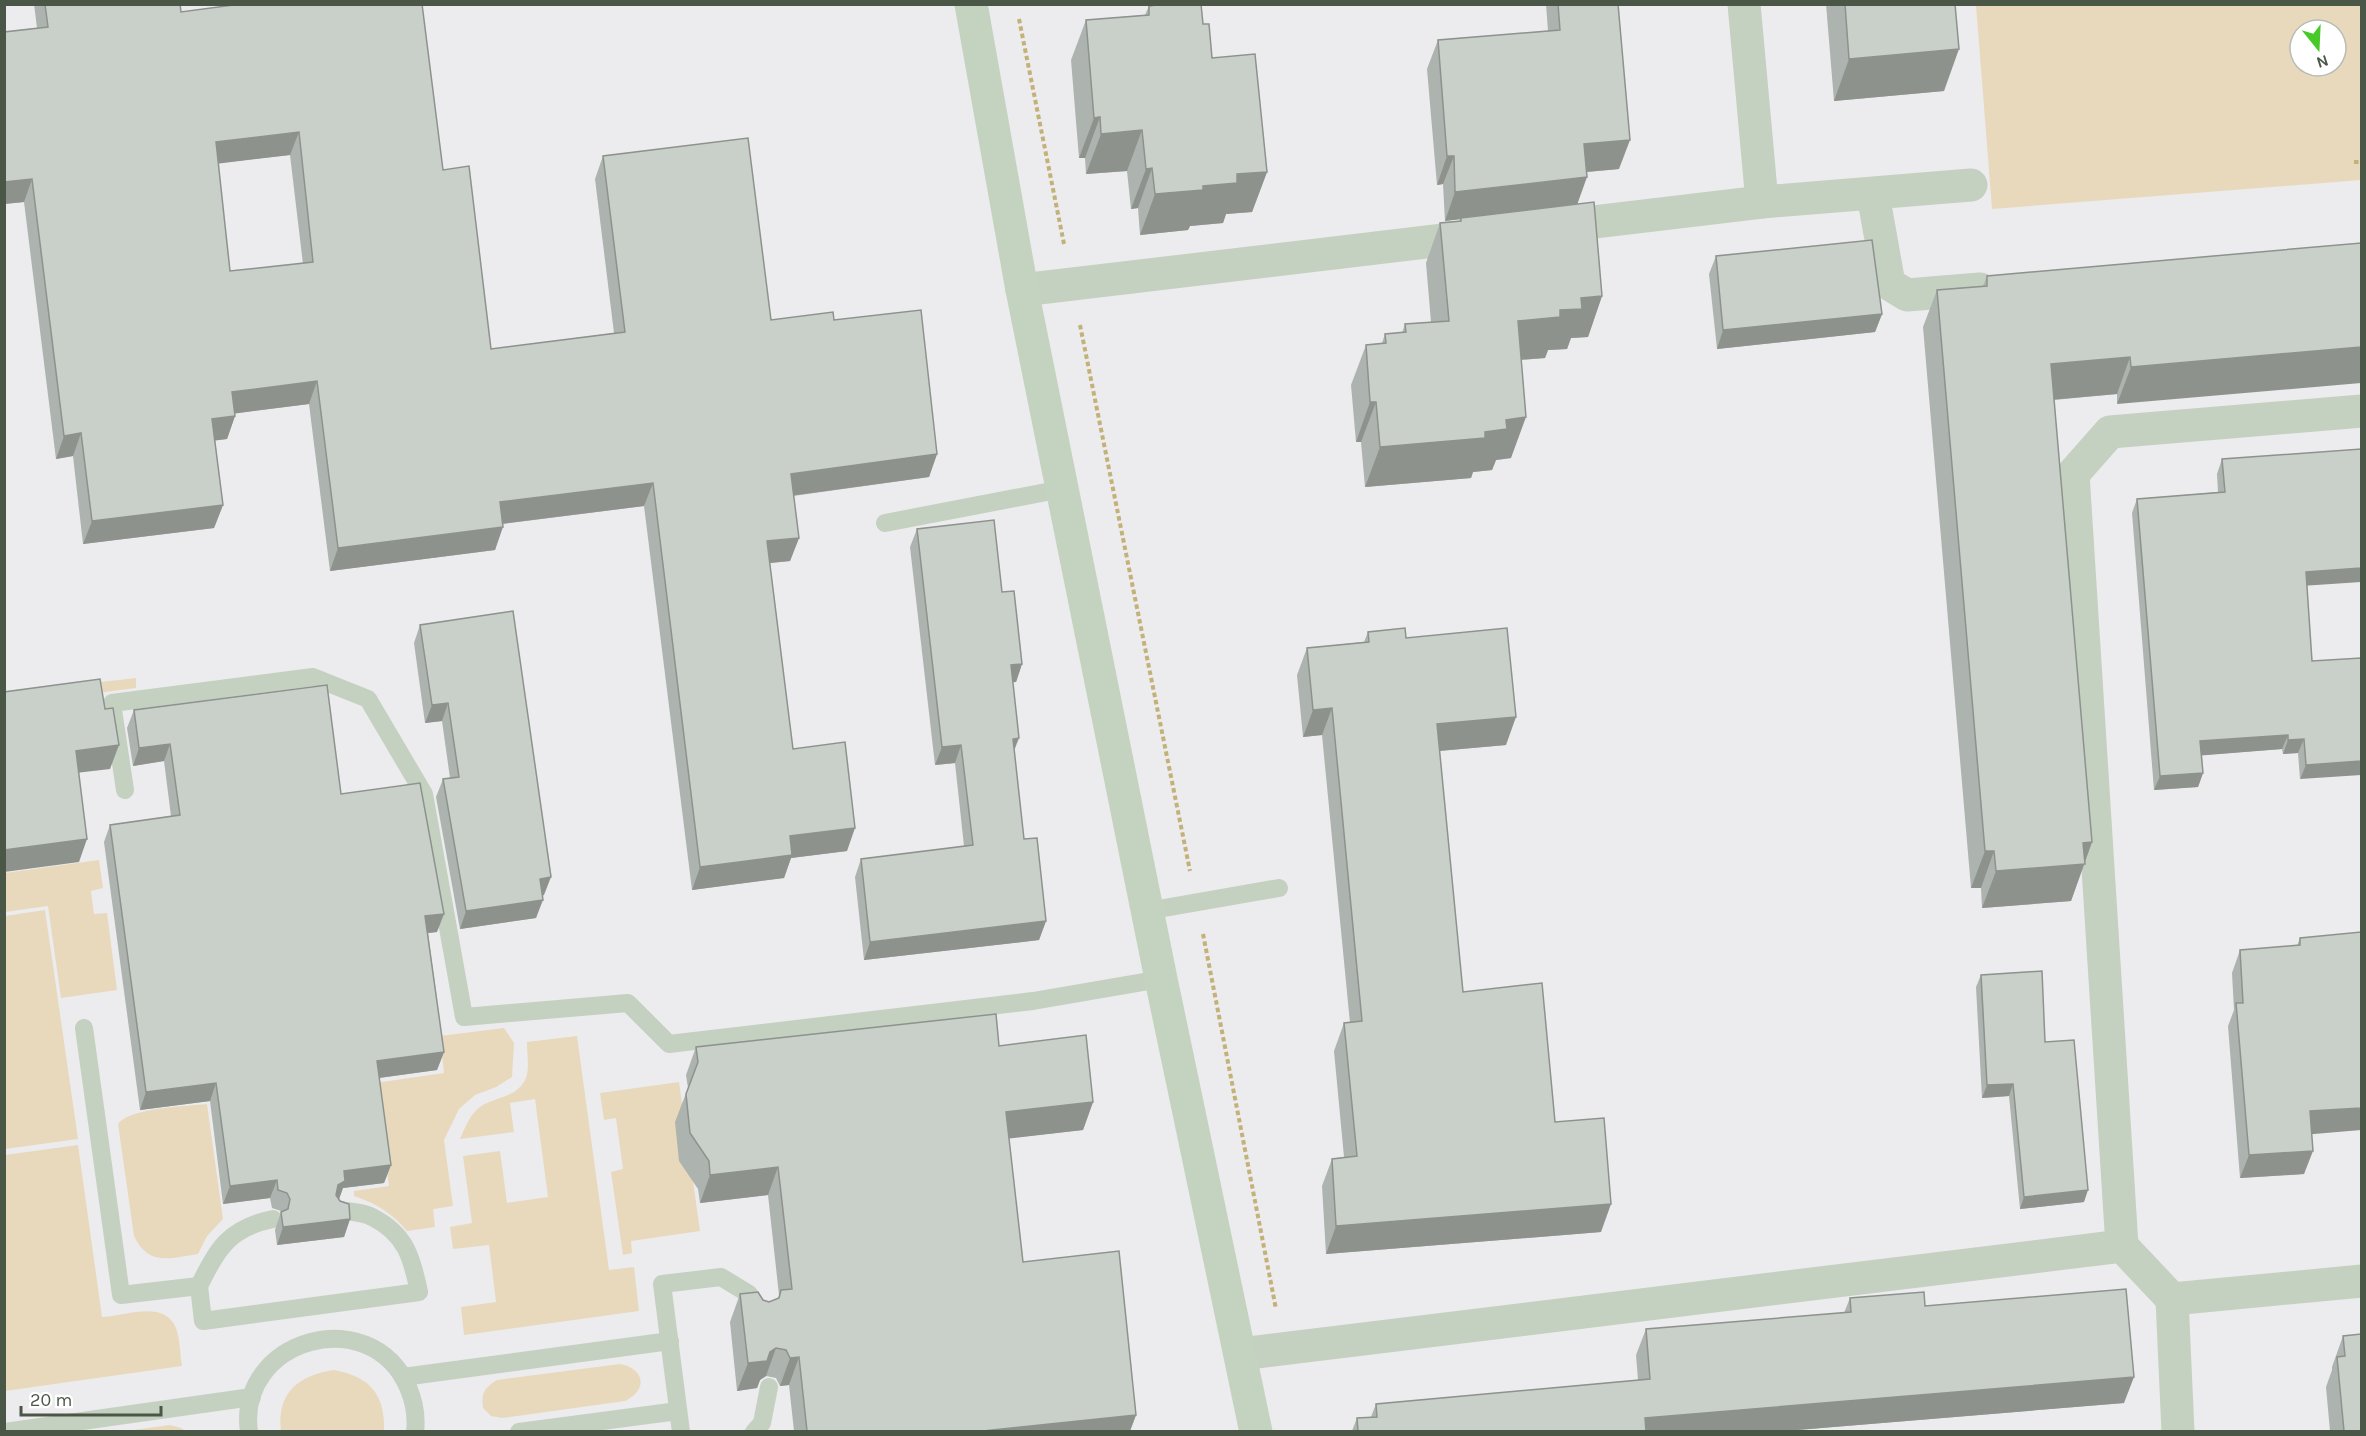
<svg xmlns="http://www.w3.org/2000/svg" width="2366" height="1436" viewBox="0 0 2366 1436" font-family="Karla,sans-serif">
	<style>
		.green { fill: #e9d9bc; fill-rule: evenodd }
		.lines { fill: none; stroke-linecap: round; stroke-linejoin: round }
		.path { stroke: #c3b178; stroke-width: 4; stroke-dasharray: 4.5 3; stroke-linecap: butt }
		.lane { stroke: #c4d0c0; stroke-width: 18 }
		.street { stroke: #c4d0c0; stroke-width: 33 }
		.secondary { stroke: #c4d3bf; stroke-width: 33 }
		.wall { fill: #adb3ae; fill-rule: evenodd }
		.shaded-wall { fill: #8d928d }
		.building { fill: #c9d0ca; stroke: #8d928d; stroke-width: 1.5; fill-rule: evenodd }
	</style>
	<rect width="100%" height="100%" fill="#ecebee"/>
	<g class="green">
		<path d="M1976,5H2361V180L1992,209ZM2300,30H2336V66H2300Z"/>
		<polygon points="136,678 136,688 5,705 4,693"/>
		<polygon points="99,860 103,888 91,891 94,914 107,913 117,990 61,998 48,906 5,912 5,873"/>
		<polygon points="45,910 78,1139 5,1149 5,916"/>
		<path d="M504,1028L514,1043L512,1077L496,1087L475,1095L459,1109L444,1140L453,1206L433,1209L435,1227L407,1231C392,1213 377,1204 354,1196V1191L389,1186L375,1083L444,1073L440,1036Z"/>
		<path d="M577,1036L609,1270L634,1267L639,1311L464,1335L461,1307L496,1302L489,1245L453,1249L450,1227L472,1223L463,1156L500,1151L507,1203L548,1197L535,1099L510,1103L514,1132L460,1139C465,1128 470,1114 480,1107C494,1097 516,1098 525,1080C530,1072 527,1053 527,1042Z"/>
		<polygon points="679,1082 700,1231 631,1241 632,1253 623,1255 611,1172 623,1169 616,1118 604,1120 600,1093"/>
		<path d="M207,1104L223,1219L207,1236L198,1254C170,1258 149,1267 134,1236L118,1124C128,1108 188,1106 207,1104Z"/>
		<path d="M78,1145L102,1317C125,1316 164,1299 176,1328C180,1339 180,1354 182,1366L5,1391V1155Z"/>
		<path d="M620,1364C645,1369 648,1390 625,1401L502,1418L491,1416L483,1408C481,1393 484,1388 497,1380Z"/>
		<path d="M334,1370C370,1377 385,1394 384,1431H281C276,1393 299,1375 334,1370Z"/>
		<polygon points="170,1425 181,1428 185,1431 126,1431"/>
	</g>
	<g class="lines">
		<g class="path">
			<polyline points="1019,19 1064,244"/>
			<polyline points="2354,162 2362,162"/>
			<polyline points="1080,325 1190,871"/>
			<polyline points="1203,934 1276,1309"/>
		</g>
		<g class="lane">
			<polyline points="885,523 1062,489"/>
			<polyline points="125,790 112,703 313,677 368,699 424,794 464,1017 628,1003 669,1044 1033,1001 1161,979"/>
			<polyline points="1147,911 1279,888"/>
			<path d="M84,1028L121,1295L199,1286L203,1321L419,1292C412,1258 406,1234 372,1217C364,1212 350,1212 340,1210"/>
			<path d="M199,1286C218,1248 229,1228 273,1219"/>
			<polyline points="403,1377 670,1341"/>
			<polyline points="5,1432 252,1397"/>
			<path d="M249,1432C236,1339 370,1301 408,1387C414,1401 417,1416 415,1432"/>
			<polyline points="519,1432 678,1411"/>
			<polyline points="681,1432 662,1284 721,1277 749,1294 759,1315"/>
			<polyline points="754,1432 762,1423 769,1387"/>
		</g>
		<g class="street">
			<polyline points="1744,4 1762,202"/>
			<polyline points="1873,194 1889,284 1907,295 1980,289"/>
			<polyline points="1552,227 1762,202 1971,185"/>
			<polyline points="1022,290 1477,236"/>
			<polyline points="2122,1246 2172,1299"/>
			<polyline points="1241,1354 2122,1246 2073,474 2110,432 2362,411"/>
			<polyline points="2178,1432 2172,1299 2362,1281"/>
		</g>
		<polyline class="secondary" points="971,4 1022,290 1161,979 1256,1432"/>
	</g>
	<g class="wall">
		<path d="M34,4H180L181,12L443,170L491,349L614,333L595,179L603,156L771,320H834L937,454L929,477L793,496L799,538L790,561L770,563L793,749L847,851L791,858L784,878L692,890L644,506L503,524L495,550L330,571L309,404L235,413V416L227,439L215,440L223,505L214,528L83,544L73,456L56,459L24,202L4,204V32L37,28ZM290,155L303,264L230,271L218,163Z"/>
		<polygon points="1546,4 1618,4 1619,169 1587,172 1577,204 1602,296 1588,337 1571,338 1567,349 1548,350 1545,358 1521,360 1511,458 1496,460 1492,470 1473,472 1471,478 1365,487 1361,442 1356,442 1351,385 1366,345 1382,343 1385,334 1402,333 1405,324 1431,322 1426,263 1440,223 1459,221 1460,219 1445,221 1443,184 1437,185 1427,69 1438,40 1548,31"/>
		<polygon points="1826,4 1955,4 1944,91 1834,101"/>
		<polygon points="1149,6 1203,24 1212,58 1267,172 1252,212 1226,214 1223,223 1190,226 1188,230 1140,235 1138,208 1131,209 1127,171 1086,174 1085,158 1079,158 1071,60 1086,20 1145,15"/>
		<polygon points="2361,243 2117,404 2117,394 2054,400 2092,842 2071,901 1982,908 1981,888 1971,888 1923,327 1937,290 1983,286 1987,276"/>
		<polygon points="1716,256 1882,314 1875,332 1717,349 1709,274"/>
		<polygon points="2222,459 2307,586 2312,661 2361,658 2300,779 2298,753 2283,754 2282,749 2202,755 2203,773 2198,787 2154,790 2132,513 2137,499 2218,492 2217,474"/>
		<polygon points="917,529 1002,592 1022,664 1016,682 1013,682 1014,751 1024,839 1046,921 1039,940 864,960 855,877 861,859 964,846 955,763 935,765 910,547"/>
		<polygon points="420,625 544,895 542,896 536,918 460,929 436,797 443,779 450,778 442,721 425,723 414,643"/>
		<polygon points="1368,632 1406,638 1506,745 1439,751 1463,992 1555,1122 1601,1232 1326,1254 1322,1186 1332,1159 1344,1157 1334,1051 1344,1023 1350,1023 1322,735 1303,737 1297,675 1307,648 1364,642"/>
		<polygon points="134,710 341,794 437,932 428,933 444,1052 437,1070 379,1078 391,1165 384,1183 343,1188 339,1199 350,1219 344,1237 277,1245 275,1230 281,1212 281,1211 272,1208 270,1198 223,1204 210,1101 140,1110 104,842 110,825 171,816 164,761 133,766 127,728"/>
		<polygon points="2300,938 2312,1134 2304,1174 2240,1178 2228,1026 2234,1010 2232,973 2240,950 2297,946"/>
		<polygon points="1981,975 2045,1042 2084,1202 2020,1209 2009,1096 1982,1098 1976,987"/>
		<polygon points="999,1046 1093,1102 1083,1130 1009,1138 1023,1262 1136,1415 1130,1431 794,1431 789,1385 780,1386 776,1378 766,1376 760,1380 757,1388 737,1391 730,1322 740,1294 769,1302 778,1299 779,1295 768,1195 700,1203 698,1189 679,1161 675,1122 688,1088 686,1075 696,1047"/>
		<polygon points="1850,1298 1925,1306 2124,1403 1785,1431 1352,1431 1357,1418 1371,1417 1376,1404 1638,1380 1636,1355 1646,1329 1844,1313"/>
		<polygon points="2343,1336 2361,1431 2330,1431 2326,1387 2332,1370 2332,1367"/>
	</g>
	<g class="shaded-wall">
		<polygon points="1959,49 1944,91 1834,101 1849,59"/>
		<polygon points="1100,117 1085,158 1079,158 1094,118"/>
		<polygon points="1142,130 1127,171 1086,174 1101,134"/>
		<polygon points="299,132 290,155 207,165 216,142"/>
		<polygon points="1630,140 1619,169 1574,173 1584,144"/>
		<polygon points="1447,156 1454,156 1443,184 1437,185"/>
		<polygon points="1152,168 1138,208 1131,209 1146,169"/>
		<polygon points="1267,172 1252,212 1226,214 1223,223 1190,226 1188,230 1140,235 1155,194 1203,186 1237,174"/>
		<polygon points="1587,177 1577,205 1445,221 1455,192"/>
		<polygon points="32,179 24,202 4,204 4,182"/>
		<polygon points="1602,296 1588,337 1571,338 1567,349 1548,350 1545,358 1503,361 1518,321 1560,310 1581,298"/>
		<polygon points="1882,314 1875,332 1717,349 1723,330"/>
		<polygon points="2361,347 2361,383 2117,404 2131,367"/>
		<polygon points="2130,357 2117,394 2037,401 2051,364"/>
		<polygon points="317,381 309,404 224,415 232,392"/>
		<polygon points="1370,402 1376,402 1361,442 1356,442"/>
		<polygon points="235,416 227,439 204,442 212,419"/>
		<polygon points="1526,417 1511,458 1496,460 1492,470 1473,472 1471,478 1365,487 1380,447 1485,432 1506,420"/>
		<polygon points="81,433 73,456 56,459 64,436"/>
		<polygon points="937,454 929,477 782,497 791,474"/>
		<polygon points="653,483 644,506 492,525 500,502"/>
		<polygon points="223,505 214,528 83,544 92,521"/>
		<polygon points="503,527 495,550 330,571 338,548"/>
		<polygon points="799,538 790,561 759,564 767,541"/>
		<polygon points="2361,568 2361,582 2301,586 2306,572"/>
		<polygon points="1022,664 1016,682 1004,683 1011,665"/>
		<polygon points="448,703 442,721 425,723 432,705"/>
		<polygon points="1332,708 1322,735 1303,737 1313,710"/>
		<polygon points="1516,717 1506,745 1427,752 1437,724"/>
		<polygon points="2288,735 2282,749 2195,756 2200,741"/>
		<polygon points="1019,738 1012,756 1013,739"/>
		<polygon points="2304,739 2298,753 2283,754 2288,740"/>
		<polygon points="170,744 164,761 133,766 139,748"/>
		<polygon points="119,745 110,769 67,774 76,751"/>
		<polygon points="961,745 955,763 935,765 942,747"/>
		<polygon points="2361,761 2361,775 2300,779 2306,765"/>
		<polygon points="2203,773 2198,787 2154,790 2160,776"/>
		<polygon points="855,828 847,851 791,858 784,878 692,890 700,867 790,836"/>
		<polygon points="87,839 79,862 4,872 4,850"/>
		<polygon points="2092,842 2071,901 1982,908 1996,871 2083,843"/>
		<polygon points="1985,851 1994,851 1981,888 1971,888"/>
		<polygon points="551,877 544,895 533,897 540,879"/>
		<polygon points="543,900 536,918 460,929 466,911"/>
		<polygon points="444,914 437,932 419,934 425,916"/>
		<polygon points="1046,921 1039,940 864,960 870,942"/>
		<polygon points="444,1052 437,1070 371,1079 377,1061"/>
		<polygon points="216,1083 210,1101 140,1110 146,1092"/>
		<polygon points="2013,1084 2009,1096 1982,1098 1987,1085"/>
		<polygon points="1093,1102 1083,1130 996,1140 1006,1112"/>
		<polygon points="2361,1108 2361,1130 2302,1135 2310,1111"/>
		<polygon points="2313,1151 2304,1174 2240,1178 2249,1155"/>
		<polygon points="391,1165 384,1183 343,1188 339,1199 331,1203 344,1171"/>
		<polygon points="778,1167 768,1195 700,1203 710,1175"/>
		<polygon points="277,1180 270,1198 223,1204 230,1186"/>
		<polygon points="2088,1190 2084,1202 2020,1209 2024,1197"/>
		<polygon points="1611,1204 1601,1232 1326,1254 1336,1226"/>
		<polygon points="350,1219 344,1237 277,1245 283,1227"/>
		<polygon points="776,1348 766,1376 760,1380 757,1388 737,1391 748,1363 770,1352"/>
		<polygon points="799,1357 789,1385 780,1386 790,1358"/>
		<polygon points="2134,1377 2124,1403 1785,1431 1640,1431 1645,1418"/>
		<polygon points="1136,1415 1130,1431 983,1431"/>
	</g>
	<g class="building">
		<path d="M45,4H180L181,12L241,4H422L443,170L469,166L491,349L625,332L603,156L748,138L771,320L833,312L834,320L921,310L937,454L791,474L799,538L767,541L793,749L845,742L855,828L790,836L792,855L700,867L653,483L500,502L503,527L338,548L317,381L232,392L235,416L212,419L223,505L92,521L81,433L64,436L32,179L4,182V32L48,27ZM299,132L313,262L230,271L216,142Z"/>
		<polygon points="1163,4 1201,4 1203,24 1209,24 1212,58 1255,54 1267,172 1237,174 1237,183 1203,186 1203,190 1155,194 1152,168 1146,169 1142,130 1101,134 1100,117 1094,118 1086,20 1149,15 1149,6"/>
		<polygon points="1558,4 1618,4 1630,140 1584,144 1587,177 1455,192 1454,156 1447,156 1438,40 1560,30"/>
		<polygon points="1845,4 1955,4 1959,49 1849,59"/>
		<polygon points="1594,202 1602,296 1581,298 1582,309 1560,310 1560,317 1518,321 1526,417 1506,420 1507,429 1485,432 1485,438 1380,447 1376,402 1370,402 1366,345 1386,343 1385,334 1406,332 1405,324 1449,321 1440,223 1461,221 1461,218"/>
		<polygon points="1872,240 1882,314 1723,330 1716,256"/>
		<polygon points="2361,243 2361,347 2131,367 2130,357 2051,364 2092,842 2083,843 2085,864 1996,871 1994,851 1985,851 1937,290 1987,286 1987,276"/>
		<polygon points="2361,449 2361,568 2306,572 2312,661 2361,658 2361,761 2306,765 2304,739 2288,740 2288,735 2200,741 2203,773 2160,776 2137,499 2225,492 2222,459"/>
		<polygon points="994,520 1002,592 1014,591 1022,664 1011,665 1019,738 1013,739 1024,839 1037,838 1046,921 870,942 861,859 973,845 961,745 942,747 917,529"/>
		<polygon points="513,611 551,877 540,879 543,900 466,911 443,779 459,777 448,703 432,705 420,625"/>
		<polygon points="1405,628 1406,638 1507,628 1516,717 1437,724 1463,992 1542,983 1555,1122 1604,1118 1611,1204 1336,1226 1332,1159 1357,1156 1344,1023 1362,1021 1332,708 1313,710 1307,648 1369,642 1368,632"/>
		<polygon points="100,679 105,709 113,708 119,745 76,751 87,839 4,850 4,692"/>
		<polygon points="327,685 341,794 420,783 444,914 425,916 444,1052 377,1061 391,1165 344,1171 345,1181 338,1185 336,1195 340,1201 349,1204 350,1219 283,1227 281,1212 288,1209 290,1199 287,1193 278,1190 277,1180 230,1186 216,1083 146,1092 110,825 180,815 170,744 139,748 134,710"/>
		<polygon points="2361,932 2361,1108 2310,1111 2313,1151 2249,1155 2236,1003 2243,1003 2240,950 2300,945 2300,938"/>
		<polygon points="2042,971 2045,1042 2074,1040 2088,1190 2024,1197 2013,1084 1987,1085 1981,975"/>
		<polygon points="996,1014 999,1046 1086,1035 1093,1102 1006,1112 1023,1262 1119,1251 1136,1415 983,1431 807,1431 799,1357 790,1358 786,1350 776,1348 770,1352 767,1361 748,1363 740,1294 758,1292 763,1300 769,1302 779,1298 781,1290 792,1289 778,1167 710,1175 709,1161 690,1133 686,1094 698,1062 696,1047"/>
		<polygon points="2126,1289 2134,1377 1645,1418 1646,1431 1358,1431 1357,1418 1377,1417 1376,1404 1650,1379 1646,1329 1851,1312 1850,1298 1924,1292 1925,1306"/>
		<polygon points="2361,1334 2361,1431 2344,1431 2337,1357 2345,1356 2343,1336"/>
	</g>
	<rect width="2366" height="1436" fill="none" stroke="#4a5746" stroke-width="12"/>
	<g transform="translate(2318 48) rotate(162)"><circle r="28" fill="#ffffff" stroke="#b7bcb5" stroke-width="1.5"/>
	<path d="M0-4.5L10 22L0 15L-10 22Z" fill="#47ca29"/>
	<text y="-9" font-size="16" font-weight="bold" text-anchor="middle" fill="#4a5746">N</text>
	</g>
	<path d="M21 1406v9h140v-9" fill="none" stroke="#4a5746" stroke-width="3"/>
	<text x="30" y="1406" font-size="18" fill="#4a5746" stroke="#ffffff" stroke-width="4.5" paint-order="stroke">20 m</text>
</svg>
